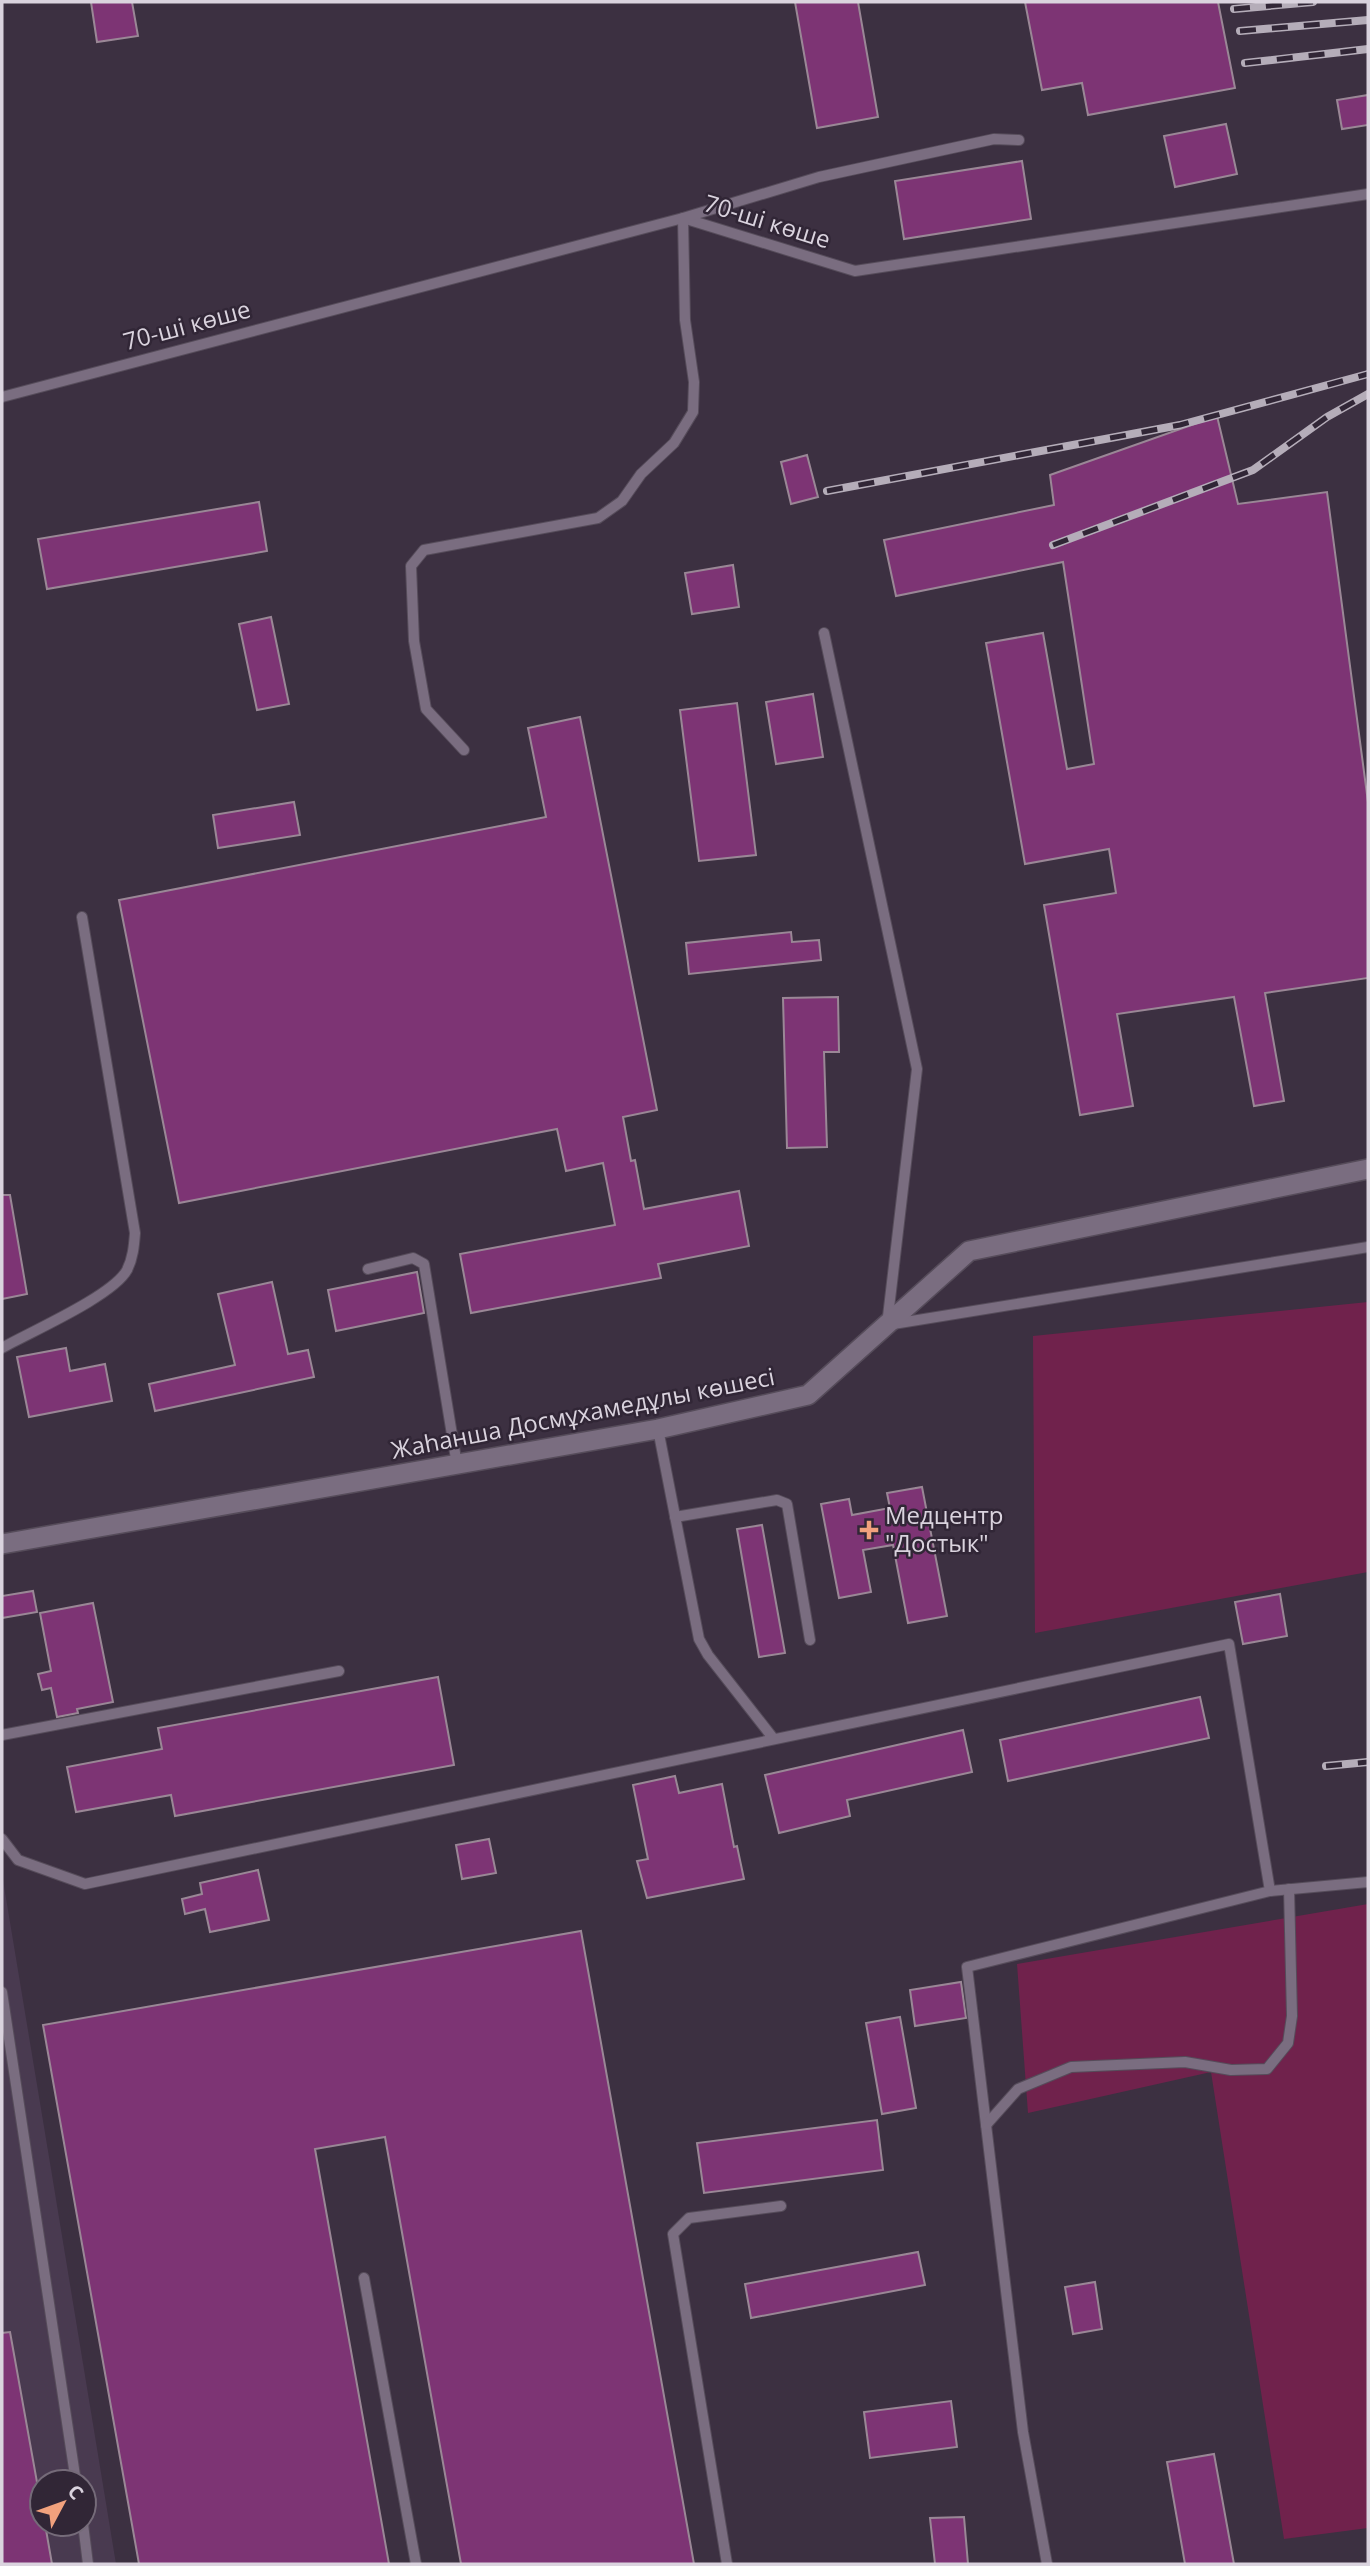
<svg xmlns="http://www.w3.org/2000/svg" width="1370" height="2566" viewBox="0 0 1370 2566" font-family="'Open Sans',sans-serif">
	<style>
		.built { fill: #493a50; fill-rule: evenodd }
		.green { fill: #70224c }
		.building { fill: #7d3474; stroke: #9a8796; stroke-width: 2 }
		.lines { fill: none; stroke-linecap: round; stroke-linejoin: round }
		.service-casing { stroke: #564c5a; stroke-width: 12 }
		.minor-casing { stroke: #564c5a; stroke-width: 22 }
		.service { stroke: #7a6d80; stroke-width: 10 }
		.minor { stroke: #7a6d80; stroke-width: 19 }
		.rail-casing { stroke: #b5adb9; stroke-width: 8 }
		.rail { stroke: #312636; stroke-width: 5; stroke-dasharray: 16; stroke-linecap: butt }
		.poi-dot { fill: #f1a17d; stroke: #312636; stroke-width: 2.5 }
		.labels { text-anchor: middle; stroke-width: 5; stroke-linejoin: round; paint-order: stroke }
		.street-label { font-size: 24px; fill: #dad3de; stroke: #312636 }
		.poi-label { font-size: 24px; fill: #dad3de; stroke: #312636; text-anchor: start }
	</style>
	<rect width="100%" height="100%" fill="#3c3041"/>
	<path class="built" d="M2,1874L51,2169L116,2564H2ZM42,2482H84V2524H42Z"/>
	<g class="green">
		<polygon points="1368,1302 1368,1572 1035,1633 1033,1336"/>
		<polygon points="1368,1904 1368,2528 1284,2539 1211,2072 1028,2113 1017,1964"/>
	</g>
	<g class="building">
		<polygon points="91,2 132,2 138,36 97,42"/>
		<polygon points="795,2 858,2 878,117 817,128"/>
		<polygon points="1025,2 1218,2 1235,88 1088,115 1082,83 1042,90"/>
		<polygon points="1368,95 1368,125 1342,129 1337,100"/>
		<polygon points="1226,124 1237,174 1175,187 1164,136"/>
		<polygon points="1022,161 1031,219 904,239 895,181"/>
		<polygon points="1217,416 1238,504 1327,492 1368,802 1368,978 1265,993 1284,1101 1254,1106 1234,997 1117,1014 1133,1106 1080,1115 1044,905 1116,893 1109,849 1025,864 986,643 1043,633 1067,769 1094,764 1063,562 896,596 884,540 1054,505 1050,475"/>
		<polygon points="807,455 818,497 791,504 781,462"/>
		<polygon points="259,502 267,551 47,589 38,539"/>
		<polygon points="733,565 739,607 692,614 685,573"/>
		<polygon points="271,617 289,704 257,710 239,624"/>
		<polygon points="813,694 823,757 776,764 766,702"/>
		<polygon points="737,703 756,855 699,861 680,710"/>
		<polygon points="580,717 657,1110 623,1117 631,1161 635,1160 644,1209 739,1191 749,1246 658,1264 661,1278 471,1313 460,1254 615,1225 603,1163 566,1171 557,1129 179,1203 119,900 546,817 528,728"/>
		<polygon points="294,802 300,835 218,848 213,815"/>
		<polygon points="791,932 792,942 819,940 821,960 689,974 686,943"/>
		<polygon points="838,997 839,1052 824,1052 827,1147 787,1148 783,998"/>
		<polygon points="2,1195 10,1195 27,1294 2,1299"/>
		<polygon points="417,1272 424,1313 336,1331 328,1290"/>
		<polygon points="272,1282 288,1354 308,1350 314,1377 155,1411 149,1384 235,1365 218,1294"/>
		<polygon points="66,1348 70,1371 105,1364 112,1401 29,1417 17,1357"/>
		<polygon points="922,1487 947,1616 908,1623 893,1545 863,1550 871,1592 839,1598 821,1504 849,1499 852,1515 890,1508 887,1493"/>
		<polygon points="762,1525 785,1653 759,1657 737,1529"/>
		<polygon points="33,1591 37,1612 2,1618 2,1596"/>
		<polygon points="1280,1594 1287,1636 1243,1644 1235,1602"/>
		<polygon points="93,1603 113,1702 77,1709 78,1713 57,1717 51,1688 42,1690 38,1674 51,1671 40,1613"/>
		<polygon points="438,1677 454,1765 175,1816 171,1795 76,1812 67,1767 162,1749 158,1728"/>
		<polygon points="1200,1697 1209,1738 1008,1781 1000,1740"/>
		<polygon points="963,1730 972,1772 847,1800 850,1816 779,1833 765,1775"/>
		<polygon points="675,1776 679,1793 722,1784 734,1847 737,1846 744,1879 647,1898 637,1861 648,1859 633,1785"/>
		<polygon points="489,1839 496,1873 462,1879 456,1845"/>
		<polygon points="258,1870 269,1920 210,1932 205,1909 185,1914 182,1899 202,1894 200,1883"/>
		<polygon points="581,1931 694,2564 461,2564 385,2137 315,2149 389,2564 139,2564 43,2025"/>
		<polygon points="961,1982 966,2018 915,2026 910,1990"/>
		<polygon points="900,2017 916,2108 882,2114 866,2023"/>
		<polygon points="877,2120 883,2170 704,2193 697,2143"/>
		<polygon points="918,2252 925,2285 751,2318 745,2284"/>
		<polygon points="1095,2282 1102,2329 1073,2334 1065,2287"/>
		<polygon points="10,2332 42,2510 42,2524 45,2524 52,2564 2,2564 2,2333"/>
		<polygon points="951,2401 957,2447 870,2458 864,2412"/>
		<polygon points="1214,2454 1234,2564 1185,2564 1167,2462"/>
		<polygon points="964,2517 968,2564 935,2564 930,2518"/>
	</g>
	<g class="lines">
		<g class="service-casing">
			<g id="service">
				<polyline points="2,397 683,218 855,271 1368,194"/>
				<polyline points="824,633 917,1069 887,1325 1368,1247"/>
				<polyline points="464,750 426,709 414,641 411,566 424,550 598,518 622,501 641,474 674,443 693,412 694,382 685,320 683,218 819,177 994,139 1019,140"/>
				<polyline points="368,1269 413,1258 424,1264 457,1465"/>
				<path d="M2,1348C30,1332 113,1296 127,1270C133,1258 134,1246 135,1233L82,917"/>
				<polyline points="658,1429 699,1639 708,1655 773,1738"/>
				<polyline points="675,1517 777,1500 787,1504 810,1640"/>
				<polyline points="2,1735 339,1671"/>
				<polyline points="2,1839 18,1860 85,1884 1229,1644 1270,1891 967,1967 1023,2432 1047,2564"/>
				<polyline points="1270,1891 1368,1882"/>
				<polyline points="2,1992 76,2482"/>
				<polyline points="986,2125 1018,2089 1071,2067 1185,2062 1231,2070 1267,2069 1288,2043 1292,2016 1289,1889"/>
				<polyline points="364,2278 416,2564"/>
				<polyline points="83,2524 88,2564"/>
				<polyline points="727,2564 673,2234 689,2218 781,2206"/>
			</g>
		</g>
		<g class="minor-casing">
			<polyline id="minor" points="2,1544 658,1429 808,1395 969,1251 1368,1169"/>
		</g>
		<use href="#service" class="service"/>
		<use href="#minor" class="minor"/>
		<g class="rail-casing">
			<g id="rail">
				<polyline points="1234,9 1313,2"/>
				<polyline points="1240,31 1368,20"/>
				<polyline points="1245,63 1368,49"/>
				<polyline points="827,491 1180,425 1368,374"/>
				<polyline points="1053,545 1253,470 1327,417 1368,394"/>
				<polyline points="1326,1766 1368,1762"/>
			</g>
		</g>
		<use href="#rail" class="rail"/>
	</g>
	<path class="poi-dot" d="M865.5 1519.5h7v7h7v7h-7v7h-7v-7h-7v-7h7z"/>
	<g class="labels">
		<g class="street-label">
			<text transform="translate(767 222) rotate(17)" y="8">70-ші көше</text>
			<text transform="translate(187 326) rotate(-15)" y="8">70-ші көше</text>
			<text transform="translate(583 1414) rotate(-11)" y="8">Жаһанша Досмұхамедұлы көшесі</text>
		</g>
		<g class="poi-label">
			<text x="885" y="1524">Медцентр<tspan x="885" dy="28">"Достык"</tspan></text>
		</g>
	</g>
	<rect width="1370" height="2566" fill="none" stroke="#dad3de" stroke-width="7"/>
	<g transform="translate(63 2503) rotate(49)"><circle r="33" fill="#312636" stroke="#756b79" stroke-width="2"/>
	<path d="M0-5L12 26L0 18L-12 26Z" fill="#f1a17d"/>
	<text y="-10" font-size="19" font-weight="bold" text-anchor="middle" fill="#dad3de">С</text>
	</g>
</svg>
